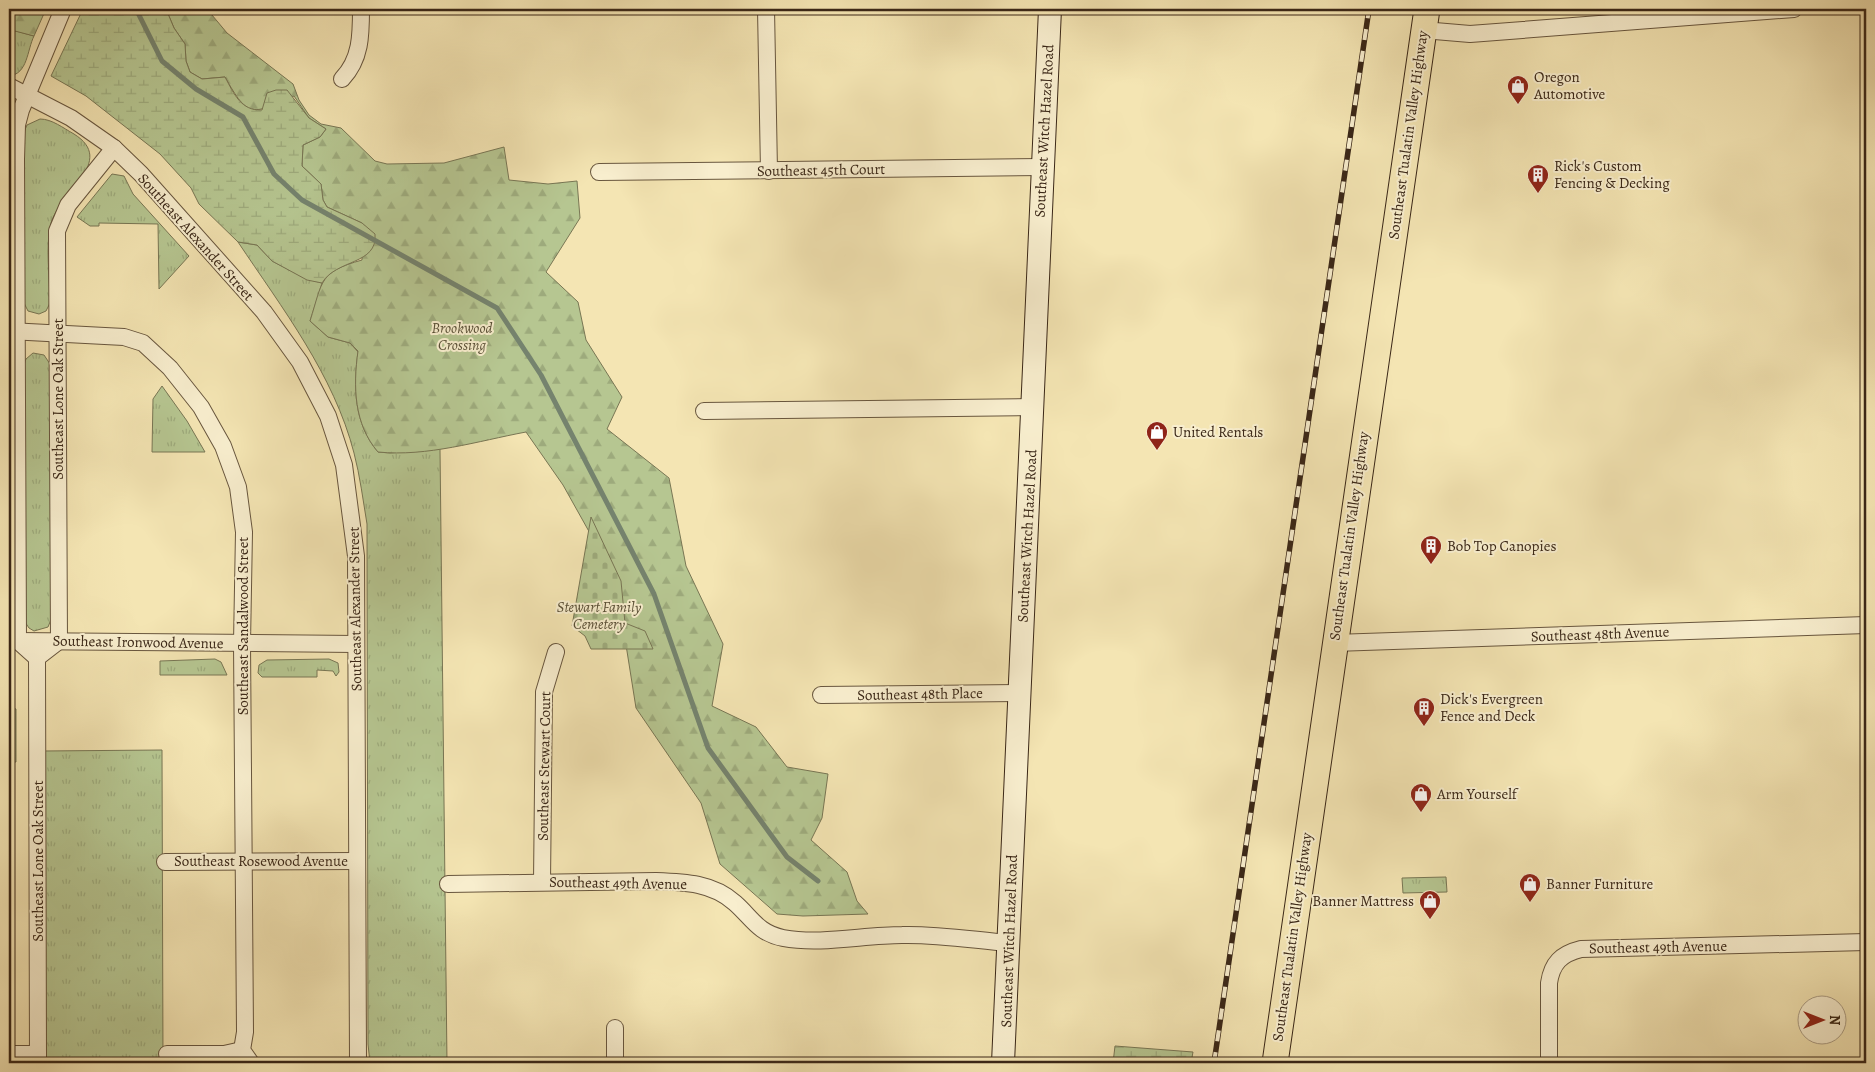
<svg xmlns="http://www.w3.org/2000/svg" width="1875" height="1072" viewBox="0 0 1875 1072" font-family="Alegreya,serif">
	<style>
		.grass { fill: url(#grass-tufts); stroke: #787654 }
		.forest { fill: url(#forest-firs); stroke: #787654 }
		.wetland { fill: url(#wetland-marsh); stroke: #787654 }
		.cemetery { fill: url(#cemetery-stones); stroke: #787654 }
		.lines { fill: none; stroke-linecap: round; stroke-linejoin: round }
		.stream { stroke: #75836e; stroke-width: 5 }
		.minor-casing { stroke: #68563e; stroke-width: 18 }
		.secondary-casing { stroke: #3a2717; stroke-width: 24 }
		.primary-casing { stroke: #3a2717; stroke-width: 27 }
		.minor { stroke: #f8eece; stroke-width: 16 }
		.secondary { stroke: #f8eece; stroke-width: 22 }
		.primary { stroke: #f4e5b3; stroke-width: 25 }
		.rail-casing { stroke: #3a2717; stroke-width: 5.5 }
		.rail { stroke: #f8eece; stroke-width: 4; stroke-dasharray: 11; stroke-linecap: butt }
		.labels { text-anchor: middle; stroke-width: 4; stroke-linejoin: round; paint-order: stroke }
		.poi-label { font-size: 15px; fill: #3a2717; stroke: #f8eece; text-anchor: start }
		.street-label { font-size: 15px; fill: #3a2717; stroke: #f8eece }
		.park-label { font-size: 15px; font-style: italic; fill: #594f36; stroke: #f8eece }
	</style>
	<defs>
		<pattern id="grass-tufts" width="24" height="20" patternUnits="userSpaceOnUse" patternTransform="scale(1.25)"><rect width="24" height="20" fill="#b6c691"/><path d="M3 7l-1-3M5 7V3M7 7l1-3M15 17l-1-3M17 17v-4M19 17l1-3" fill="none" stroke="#9daa7c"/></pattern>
		<pattern id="forest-firs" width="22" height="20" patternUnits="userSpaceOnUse" patternTransform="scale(1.25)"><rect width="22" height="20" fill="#b6c691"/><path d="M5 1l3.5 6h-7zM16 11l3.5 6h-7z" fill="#9daa7c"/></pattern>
		<pattern id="wetland-marsh" width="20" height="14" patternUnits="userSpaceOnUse" patternTransform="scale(1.25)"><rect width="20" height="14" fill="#b6c691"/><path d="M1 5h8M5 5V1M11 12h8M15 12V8" fill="none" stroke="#9daa7c"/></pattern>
		<pattern id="cemetery-stones" width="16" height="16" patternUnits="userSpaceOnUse" patternTransform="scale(1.25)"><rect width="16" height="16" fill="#b6c691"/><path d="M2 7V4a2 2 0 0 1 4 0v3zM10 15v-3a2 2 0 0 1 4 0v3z" fill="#9daa7c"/></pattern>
	</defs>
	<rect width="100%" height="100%" fill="#f4e5b3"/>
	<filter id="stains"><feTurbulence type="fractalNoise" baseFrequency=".004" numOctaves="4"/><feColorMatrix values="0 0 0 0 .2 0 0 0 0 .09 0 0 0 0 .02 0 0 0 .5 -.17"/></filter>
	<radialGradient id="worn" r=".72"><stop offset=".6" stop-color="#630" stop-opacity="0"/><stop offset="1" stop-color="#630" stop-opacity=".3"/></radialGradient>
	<g class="grass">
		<path d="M9,29L34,36C27,50 28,74 9,76Z"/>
		<path d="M40,119C52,119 63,128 74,134C117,161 60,192 51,223C45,247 50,278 50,303L46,311L39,314L28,311L24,303V132L27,125Z"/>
		<polygon points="112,174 124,176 133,194 189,256 159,289 158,224 99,223 99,226 90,226 77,217"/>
		<path d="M238,242L257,245L272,261L307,279L322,283L310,321L328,337L350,343L358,352C353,387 354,424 378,452L390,453L440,449L447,1063H370L368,1044L367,524C363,500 360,476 354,453C334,375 282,308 238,242Z"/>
		<polygon points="33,353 44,355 50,364 52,617 48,627 34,631 29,628 25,622 24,365 26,359"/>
		<polygon points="162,386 187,421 205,452 152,452 153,399"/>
		<polygon points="215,659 221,662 227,675 160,675 160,661"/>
		<polygon points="329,659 338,663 339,672 336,676 333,671 317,670 317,677 262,677 258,673 259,665 267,660"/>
		<polygon points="9,707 16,709 16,762 9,762"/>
		<polygon points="162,750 163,1063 44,1063 42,751"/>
		<polygon points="1446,877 1447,892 1403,893 1402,878"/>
	</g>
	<g class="forest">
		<polygon points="11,9 46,9 34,36 11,30"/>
		<path d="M166,9H207L227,33L293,84L299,100L309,115L321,124L341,128L375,161L387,164L444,163L504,147L509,180L548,184L577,181L580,218L546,272L578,302L586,340L622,397L607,429L669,478L686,566L723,644L712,706L756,727L787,767L828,774L822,818L811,840L847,872L857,901L868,914L803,916L777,914L720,864L701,803L636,708L623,626L596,544L563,485L526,432C478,441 427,457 378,452C354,424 353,387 358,351L350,343L328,337L310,321C323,280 319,272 362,260V223L327,207L323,200L321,184L302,166L303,145L320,137L326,129L309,118L294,96C252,114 249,120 225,77L202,79L190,72L186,61L185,44L174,28Z"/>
	</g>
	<g class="wetland">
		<path d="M83,9H166L174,28L185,44L186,61L190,72L202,79L225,77C234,94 241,111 262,110L267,93L276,90H287L309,118L326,129L320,137L303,145L302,166L321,184L323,200L327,207L362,223L375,234C378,265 336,259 322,283L307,280L272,261L257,245L238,242L199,204L191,188L160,154L86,96L51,76Z"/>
		<polygon points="1115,1046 1193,1052 1191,1063 1113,1063"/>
	</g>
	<polygon class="cemetery" points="591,517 621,581 625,623 645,631 653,649 591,649 585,636 572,626"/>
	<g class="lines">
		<polyline class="stream" points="136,9 162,61 196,89 243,117 274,174 302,200 497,308 541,375 654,594 708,748 787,857 818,881"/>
		<g class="minor-casing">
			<g id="minor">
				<polyline points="766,9 769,171"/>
				<polyline points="1423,30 1470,34 1794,9"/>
				<path d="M342,79C361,59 361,35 361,9"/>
				<polyline points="9,86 71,118 114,148 141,174 264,312 300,362 328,416 344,465 356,556 358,1063"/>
				<polyline points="599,172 1042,167"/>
				<polyline points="9,331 124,337 143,343 170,368 201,407 223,446 238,487 244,532 242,643 245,1032 242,1050 251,1063"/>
				<polyline points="704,411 1034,407"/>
				<polyline points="14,641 356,644"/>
				<polyline points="1334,643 1866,625"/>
				<polyline points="37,658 59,641 57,231 68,205 114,148"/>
				<polyline points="821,695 1019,693"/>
				<polyline points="165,862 357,861"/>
				<polyline points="542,882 544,692 556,652"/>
				<path d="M448,884L656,881C685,882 713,883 735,903C752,918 758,933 783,938C822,945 863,935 902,935C937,934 973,940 1008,943"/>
				<polyline points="9,1054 38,1054"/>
				<polyline points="167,1054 224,1054 242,1050"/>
				<polyline points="38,1063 37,658 18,641 16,159 17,125 21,110 63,9"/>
				<polyline points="615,1063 615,1028"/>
				<path d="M1549,1063V983C1552,963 1561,954 1581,949L1866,942"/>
			</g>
		</g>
		<g class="secondary-casing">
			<polyline id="secondary" points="1003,1063 1050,9"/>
		</g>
		<g class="primary-casing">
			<polyline id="primary" points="1275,1063 1427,9"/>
		</g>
		<use href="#minor" class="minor"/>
		<use href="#secondary" class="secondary"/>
		<use href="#primary" class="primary"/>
		<g class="rail-casing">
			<polyline id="rail" points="1214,1063 1369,9"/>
		</g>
		<use href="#rail" class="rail"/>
	</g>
	<defs>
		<g id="shop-pin" transform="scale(1.125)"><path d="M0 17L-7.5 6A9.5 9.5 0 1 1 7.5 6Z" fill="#8f2418" stroke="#f8eece"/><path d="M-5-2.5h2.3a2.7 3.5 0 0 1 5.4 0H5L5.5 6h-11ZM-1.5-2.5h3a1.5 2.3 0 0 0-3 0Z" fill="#fff"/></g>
		<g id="building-pin" transform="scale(1.125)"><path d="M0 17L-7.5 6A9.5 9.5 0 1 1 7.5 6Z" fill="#8f2418" stroke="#f8eece"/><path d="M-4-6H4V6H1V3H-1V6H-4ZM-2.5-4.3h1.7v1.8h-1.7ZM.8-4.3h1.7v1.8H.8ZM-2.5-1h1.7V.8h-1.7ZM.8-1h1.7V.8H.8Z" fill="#fff"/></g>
	</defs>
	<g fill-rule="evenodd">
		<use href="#shop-pin" x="1518" y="86"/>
		<use href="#building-pin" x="1538" y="175"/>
		<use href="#shop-pin" x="1157" y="432"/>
		<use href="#building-pin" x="1431" y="546"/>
		<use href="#building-pin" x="1424" y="708"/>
		<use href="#shop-pin" x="1421" y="794"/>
		<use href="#shop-pin" x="1530" y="884"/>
		<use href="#shop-pin" x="1430" y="901"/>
	</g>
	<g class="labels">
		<g class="poi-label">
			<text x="1534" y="82">Oregon<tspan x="1534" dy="17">Automotive</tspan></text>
			<text x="1554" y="171">Rick's Custom<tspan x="1554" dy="17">Fencing &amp; Decking</tspan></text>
			<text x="1173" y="437">United Rentals</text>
			<text x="1447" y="551">Bob Top Canopies</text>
			<text x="1440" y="704">Dick's Evergreen<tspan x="1440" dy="17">Fence and Deck</tspan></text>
			<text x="1437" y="799">Arm Yourself</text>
			<text x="1546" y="889">Banner Furniture</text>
			<text x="1414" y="906" text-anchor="end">Banner Mattress</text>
		</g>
		<g class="street-label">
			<text transform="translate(1044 131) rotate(-87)" y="5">Southeast Witch Hazel Road</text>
			<text transform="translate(1408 135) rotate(-82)" y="5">Southeast Tualatin Valley Highway</text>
			<text transform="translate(821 170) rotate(-1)" y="5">Southeast 45th Court</text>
			<text transform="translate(196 237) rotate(48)" y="5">Southeast Alexander Street</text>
			<text transform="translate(58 399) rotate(-90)" y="5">Southeast Lone Oak Street</text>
			<text transform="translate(1027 536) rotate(-87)" y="5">Southeast Witch Hazel Road</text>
			<text transform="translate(1349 536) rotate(-82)" y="5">Southeast Tualatin Valley Highway</text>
			<text transform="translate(355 609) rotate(-91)" y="5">Southeast Alexander Street</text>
			<text transform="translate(243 626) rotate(-90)" y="5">Southeast Sandalwood Street</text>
			<text transform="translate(1600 634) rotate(-2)" y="5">Southeast 48th Avenue</text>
			<text transform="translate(138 642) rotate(1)" y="5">Southeast Ironwood Avenue</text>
			<text transform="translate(920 694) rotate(-1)" y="5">Southeast 48th Place</text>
			<text transform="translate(544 766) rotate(-89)" y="5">Southeast Stewart Court</text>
			<text transform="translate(38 861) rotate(-90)" y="5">Southeast Lone Oak Street</text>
			<text x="261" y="866">Southeast Rosewood Avenue</text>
			<text transform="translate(618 883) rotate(1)" y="5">Southeast 49th Avenue</text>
			<text transform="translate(1292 937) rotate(-82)" y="5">Southeast Tualatin Valley Highway</text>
			<text transform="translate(1009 941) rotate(-88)" y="5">Southeast Witch Hazel Road</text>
			<text transform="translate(1658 947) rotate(-1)" y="5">Southeast 49th Avenue</text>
		</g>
		<g class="park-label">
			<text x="462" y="333">Brookwood<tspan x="462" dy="17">Crossing</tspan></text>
			<text x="599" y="612">Stewart Family<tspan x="599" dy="17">Cemetery</tspan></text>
		</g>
	</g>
	<rect width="1875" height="1072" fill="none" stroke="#f4e5b3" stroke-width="30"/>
	<rect x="10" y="10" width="1855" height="1052" fill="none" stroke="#3a2717" stroke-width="2.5"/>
	<rect x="15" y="15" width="1845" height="1042" fill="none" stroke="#3a2717"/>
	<g transform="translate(1822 1020) rotate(90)"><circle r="24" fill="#f8eece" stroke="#ac9e85"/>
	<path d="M0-4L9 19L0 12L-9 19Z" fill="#8f2418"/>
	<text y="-8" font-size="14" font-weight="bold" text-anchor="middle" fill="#3a2717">N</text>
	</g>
	<rect width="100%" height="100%" filter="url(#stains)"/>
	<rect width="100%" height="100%" fill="url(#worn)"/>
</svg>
